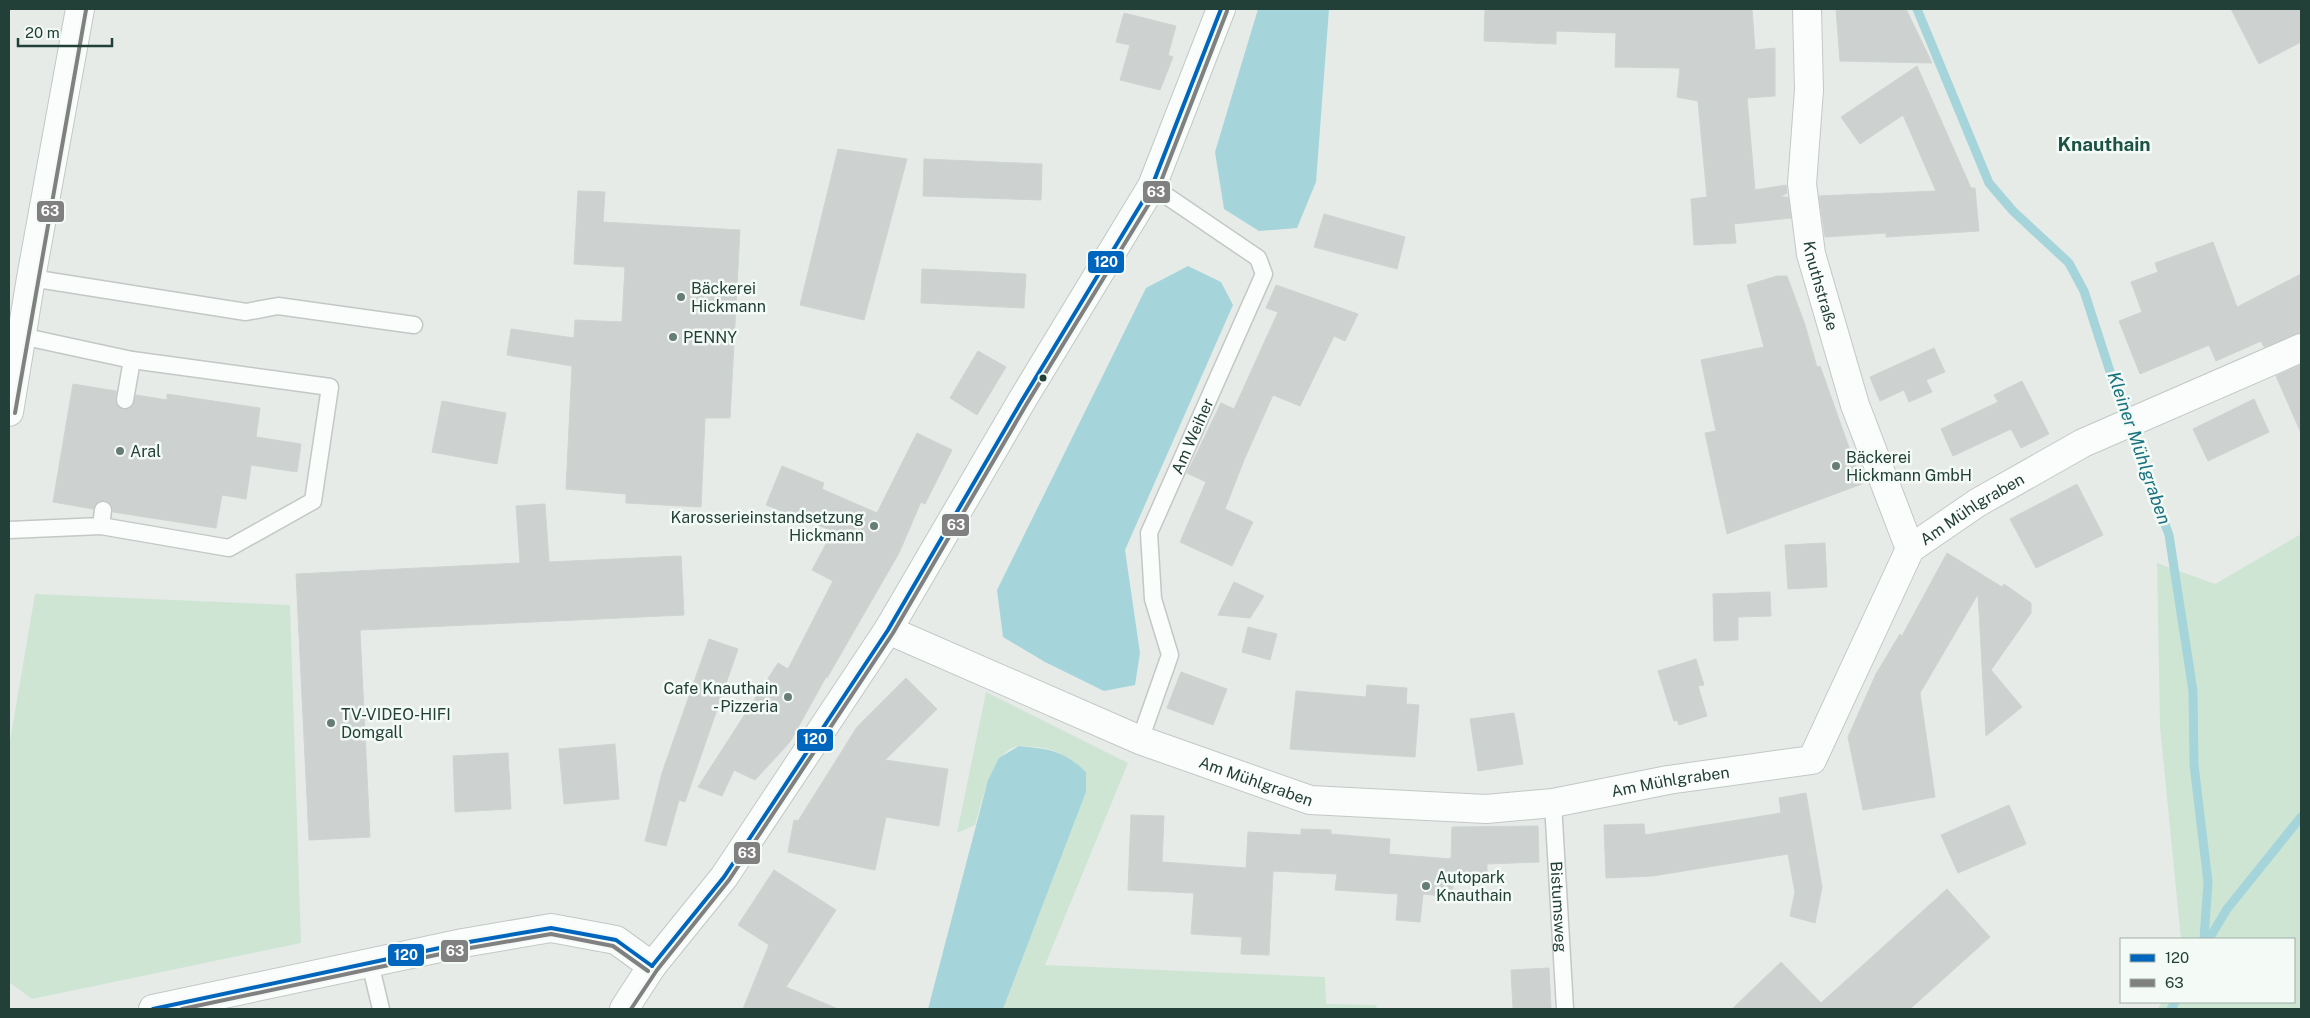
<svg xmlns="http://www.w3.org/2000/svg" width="2310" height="1018" viewBox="0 0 2310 1018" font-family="'Public Sans',sans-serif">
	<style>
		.green { fill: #cee5d4 }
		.water { fill: #a5d5db }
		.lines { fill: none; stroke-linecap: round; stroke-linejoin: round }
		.stream { stroke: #a5d5db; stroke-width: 9 }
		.building { fill: #cdd2d0; stroke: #ced4d1 }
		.lane-casing { stroke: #c3c8c5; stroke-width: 19 }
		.street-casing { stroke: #c3c8c5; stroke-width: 30 }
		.secondary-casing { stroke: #c1c9c5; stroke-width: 30 }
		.lane { stroke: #fbfcfc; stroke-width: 16 }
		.street { stroke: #fbfcfc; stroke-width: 28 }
		.secondary { stroke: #fbfcfc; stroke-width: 28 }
		.bus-1-casing { stroke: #f4faf6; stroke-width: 8 }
		.bus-2-casing { stroke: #f4faf6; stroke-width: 8 }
		.bus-1 { stroke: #0065bd; stroke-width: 4 }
		.bus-2 { stroke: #808080; stroke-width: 4 }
		.poi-dot { fill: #677c75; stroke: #f4faf6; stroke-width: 2 }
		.bus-dot { fill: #224037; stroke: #f4faf6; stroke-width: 2 }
		.labels { text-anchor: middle; stroke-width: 5; stroke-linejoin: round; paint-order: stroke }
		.street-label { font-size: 16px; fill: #224037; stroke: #f4faf6 }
		.poi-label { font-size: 16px; fill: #224037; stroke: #f4faf6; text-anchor: start }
		.water-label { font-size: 18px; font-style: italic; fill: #18727f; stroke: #f4faf6 }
		.quarter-label { font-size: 19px; font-weight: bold; fill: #1c5344; stroke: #f4faf6 }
		.line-badge { stroke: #f4faf6; stroke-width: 2 }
		.badge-label { font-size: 14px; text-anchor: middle; font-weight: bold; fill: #fff }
	</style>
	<rect width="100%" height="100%" fill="#e6ebe8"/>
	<g class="green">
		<polygon points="2301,534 2301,1009 2158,1009 2162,1002 2294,1002 2294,939 2181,939 2160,727 2157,563 2215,584"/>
		<polygon points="35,594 290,605 301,943 32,999 9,982 9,747"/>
		<path d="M986,692L1128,763L1045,965L1325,977L1326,1004L1377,1005L1376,1009H1003L1086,792V772C1071,758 1057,749 1036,747C1031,747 1025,745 1020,746C992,748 982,803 975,825L957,833Z"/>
	</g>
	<g class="water">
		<polygon points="1258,9 1329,9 1316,182 1297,228 1259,231 1224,209 1215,152"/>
		<polygon points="1188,266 1221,282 1233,305 1125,550 1140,653 1135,685 1104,691 1045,662 1003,637 997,590 1146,288"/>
		<path d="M1019,746C1049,749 1063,750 1086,772V792L1003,1009H928L988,780L999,758Z"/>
	</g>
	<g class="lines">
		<g class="stream">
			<polyline points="1917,9 1989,183 2013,211 2069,263 2084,291 2115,387 2169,535 2193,691 2194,765 2208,882 2204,939"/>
			<polyline points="2209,939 2227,909 2301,817"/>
			<polyline points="2171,1009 2175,1002"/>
		</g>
	</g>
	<g class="building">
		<polygon points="1485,9 1752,9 1755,50 1775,48 1775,96 1747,98 1755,190 1786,185 1787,193 1780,197 1788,197 1791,218 1734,224 1736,243 1694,245 1691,199 1707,197 1698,101 1677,97 1680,68 1615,67 1616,33 1556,31 1556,44 1484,41"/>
		<polygon points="1836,9 1906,9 1932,63 1840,61"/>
		<polygon points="2231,9 2301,9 2301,42 2259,64"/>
		<polygon points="1124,13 1176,26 1168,55 1173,57 1160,90 1120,80 1130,45 1116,42"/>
		<polygon points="1917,66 1971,188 1975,188 1979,231 1886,237 1886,233 1825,237 1819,196 1936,191 1903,115 1860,144 1841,117"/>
		<polygon points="838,149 907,159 864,320 800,305"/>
		<polygon points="924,159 1042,164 1041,200 923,196"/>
		<polygon points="578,191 605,192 603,222 740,230 730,418 705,418 701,507 626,503 626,494 566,489 572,366 507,355 511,329 574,338 575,320 622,322 625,267 574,264"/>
		<polygon points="1324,214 1405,237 1397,269 1314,247"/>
		<polygon points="2213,242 2237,307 2301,274 2301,333 2264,347 2261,341 2216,361 2209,345 2140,374 2119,321 2142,312 2131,282 2158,272 2155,263"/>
		<polygon points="922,269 1026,274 1024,308 921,303"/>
		<polygon points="1777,276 1787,276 1805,325 1817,367 1820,366 1862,484 1727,534 1705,433 1716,431 1701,360 1764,347 1747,285"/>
		<polygon points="1276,285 1358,314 1345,341 1334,336 1300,406 1273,395 1244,460 1225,509 1253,522 1232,566 1180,542 1206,482 1187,473 1221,403 1234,409 1278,312 1266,308"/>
		<polygon points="1934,348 1945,372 1926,380 1932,392 1909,402 1904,390 1880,401 1870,377"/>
		<polygon points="978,351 1006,367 977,415 950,398"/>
		<polygon points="2301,365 2301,433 2276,376"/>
		<polygon points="2022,381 2049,434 2021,448 2011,429 1953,456 1941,429 1998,402 1994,395"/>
		<polygon points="73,384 116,391 116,404 124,410 133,406 136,395 167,400 167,394 260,408 256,437 301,444 297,472 251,465 246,499 222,495 216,528 113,512 112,506 105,500 99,501 93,509 53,502"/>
		<polygon points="2254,399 2269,432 2208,461 2193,429"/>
		<polygon points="442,401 506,413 497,464 432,452"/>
		<polygon points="917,433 952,450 925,504 921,502 899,553 827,678 826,677 790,742 755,780 734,770 722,796 698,787 778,663 788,669 833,581 812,570 833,531 766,505 782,466 824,483 822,489 877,513"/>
		<polygon points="2077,484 2103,535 2036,568 2010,519"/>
		<polygon points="545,504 549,562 681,556 684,615 360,630 370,837 309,840 296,574 520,563 516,506"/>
		<polygon points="1825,543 1827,587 1788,589 1785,545"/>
		<polygon points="1947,553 2002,587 2004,584 2031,603 2031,613 1991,670 2022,707 1986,736 1978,594 1920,693 1935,797 1863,810 1848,737 1876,674 1900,634 1902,636"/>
		<polygon points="1234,582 1264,596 1250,618 1218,615"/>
		<polygon points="1770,592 1771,616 1738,617 1738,640 1714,641 1713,594"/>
		<polygon points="1248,627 1277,634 1270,660 1242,652"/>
		<polygon points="709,639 738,649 685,802 679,800 666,846 645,841 662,773"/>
		<polygon points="1696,659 1704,685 1698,686 1707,716 1679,725 1677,720 1674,721 1658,671"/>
		<polygon points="1181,672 1227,689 1213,725 1167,708"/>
		<polygon points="906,678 937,709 885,760 948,769 939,826 886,817 875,870 788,852 794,820 798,821 857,727"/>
		<polygon points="1367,685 1407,688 1406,704 1419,705 1415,757 1290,749 1296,691 1366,697"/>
		<polygon points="1514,713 1523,764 1478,771 1470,719"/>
		<polygon points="615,744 619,799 564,804 559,749"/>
		<polygon points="508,753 511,809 455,812 453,756"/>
		<polygon points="1806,793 1822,887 1815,923 1790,916 1795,892 1788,854 1653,876 1606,878 1604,825 1644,824 1645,835 1781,813 1779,798"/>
		<polygon points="2009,805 2026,844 1958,873 1941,835"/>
		<polygon points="1131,815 1164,816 1162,862 1246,868 1248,832 1301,835 1301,829 1331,830 1331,834 1390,839 1389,854 1451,859 1452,827 1538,826 1539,862 1487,864 1487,878 1454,877 1452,897 1423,894 1420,922 1396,920 1398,894 1335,890 1337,874 1273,871 1269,955 1241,954 1242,937 1191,934 1194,893 1128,890"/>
		<polygon points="774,870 836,910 786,987 838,1009 743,1009 769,945 738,925"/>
		<polygon points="1947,889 1990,937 1910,1009 1732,1009 1781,962 1821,1003"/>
		<polygon points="1549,968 1551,1009 1513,1009 1511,970"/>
	</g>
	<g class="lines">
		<g class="lane-casing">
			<g id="lane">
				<polyline points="31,278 246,312 278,306 414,325"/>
				<polyline points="21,336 132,360 125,400"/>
				<polyline points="101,526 229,548 313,501 330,387 132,360"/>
				<polyline points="9,530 101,526 103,510"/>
				<path id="s1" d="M1140,740L1170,655L1153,599L1149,533L1264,274L1258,258L1152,186"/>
				<path id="s2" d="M1553,803L1565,1009"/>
				<polyline points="370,963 381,1009"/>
			</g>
		</g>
		<g class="street-casing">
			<g id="street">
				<path id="s3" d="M1807,9L1809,90L1802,184L1811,254L1855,405L1910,549"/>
				<path id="s4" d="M888,630L1140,740L1310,800L1486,809L1553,803L1668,780L1812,760L1910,549L1977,503L2083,443L2301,348"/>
				<polyline points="153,1009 463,943 551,928 616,940 652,966"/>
			</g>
		</g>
		<g class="secondary-casing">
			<g id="secondary">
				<polyline points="9,412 31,278 80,9"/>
				<polyline points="624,1009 652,966 724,877 888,630 1021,402 1152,186 1221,9"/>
			</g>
		</g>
		<use href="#lane" class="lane"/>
		<use href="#street" class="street"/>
		<use href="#secondary" class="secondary"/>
		<g class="bus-1-casing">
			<g id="bus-1">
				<polyline points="652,966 724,877 888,630 1021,402 1152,186 1221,9"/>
				<polyline points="153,1009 463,943 551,928 616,940 652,966"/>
			</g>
		</g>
		<g class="bus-2-casing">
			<g id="bus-2">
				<polyline points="15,413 86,10"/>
				<polyline points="182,1009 464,949 551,934 613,946 648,971"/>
				<polyline points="631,1009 657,970 729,880 893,633 1026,405 1158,189 1227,11"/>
			</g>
		</g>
		<use href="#bus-1" class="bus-1"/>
		<use href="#bus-2" class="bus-2"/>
	</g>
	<g class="poi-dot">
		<circle cx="681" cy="297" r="5"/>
		<circle cx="673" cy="337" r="5"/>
		<circle cx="120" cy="451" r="5"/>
		<circle cx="1836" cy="466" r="5"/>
		<circle cx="874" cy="526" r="5"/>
		<circle cx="788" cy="697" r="5"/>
		<circle cx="331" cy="723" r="5"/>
		<circle cx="1426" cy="886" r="5"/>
	</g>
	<circle class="bus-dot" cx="1043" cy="378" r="4.5"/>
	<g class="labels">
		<g class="street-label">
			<text dy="6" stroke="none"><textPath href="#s3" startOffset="279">Knuthstraße</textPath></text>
			<text dy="6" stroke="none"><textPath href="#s1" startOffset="321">Am Weiher</textPath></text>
			<text dy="6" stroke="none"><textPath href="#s4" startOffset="1268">Am Mühlgraben</textPath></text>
			<text dy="6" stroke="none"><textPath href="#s4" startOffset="398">Am Mühlgraben</textPath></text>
			<text dy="6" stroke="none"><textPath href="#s4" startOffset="818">Am Mühlgraben</textPath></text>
			<text dy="6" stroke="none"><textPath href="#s2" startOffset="104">Bistumsweg</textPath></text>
		</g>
		<g class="poi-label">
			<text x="691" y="294">Bäckerei<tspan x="691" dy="18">Hickmann</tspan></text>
			<text x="683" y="343">PENNY</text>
			<text x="130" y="457">Aral</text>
			<text x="1846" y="463">Bäckerei<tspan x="1846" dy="18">Hickmann GmbH</tspan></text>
			<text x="864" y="523" text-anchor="end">Karosserieinstandsetzung<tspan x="864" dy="18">Hickmann</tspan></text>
			<text x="778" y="694" text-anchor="end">Cafe Knauthain<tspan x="778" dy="18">- Pizzeria</tspan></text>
			<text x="341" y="720">TV-VIDEO-HIFI<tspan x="341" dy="18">Domgall</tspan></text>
			<text x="1436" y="883">Autopark<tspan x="1436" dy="18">Knauthain</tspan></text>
		</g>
		<g class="water-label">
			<text transform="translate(2139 448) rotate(71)" y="6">Kleiner Mühlgraben</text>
		</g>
		<g class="quarter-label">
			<text x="2104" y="151">Knauthain</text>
		</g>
	</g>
	<g class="line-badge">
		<rect x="1142" y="180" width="29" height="24" rx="5" fill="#808080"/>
		<rect x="36" y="200" width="29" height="23" rx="5" fill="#808080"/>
		<rect x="1087" y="250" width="38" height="24" rx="5" fill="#0065bd"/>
		<rect x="941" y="513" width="29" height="24" rx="5" fill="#808080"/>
		<rect x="796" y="728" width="38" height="24" rx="5" fill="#0065bd"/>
		<rect x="733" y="841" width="28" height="24" rx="5" fill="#808080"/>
		<rect x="440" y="939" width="29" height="24" rx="5" fill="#808080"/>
		<rect x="387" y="943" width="38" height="24" rx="5" fill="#0065bd"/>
	</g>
	<g class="badge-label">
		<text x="1156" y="197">63</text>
		<text x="50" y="216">63</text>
		<text x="1106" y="267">120</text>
		<text x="956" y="530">63</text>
		<text x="815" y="744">120</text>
		<text x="747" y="858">63</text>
		<text x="455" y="956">63</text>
		<text x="406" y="960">120</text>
	</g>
	<rect width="2310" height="1018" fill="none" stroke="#224037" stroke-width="20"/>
	<rect x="2120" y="938" width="175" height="65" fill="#f4faf6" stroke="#a0b0aa"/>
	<rect x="2130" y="954" width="25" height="8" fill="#0065bd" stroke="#a0b0aa"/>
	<text x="2165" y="963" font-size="15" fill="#224037">120</text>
	<rect x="2130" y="979" width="25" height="8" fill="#808080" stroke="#a0b0aa"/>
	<text x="2165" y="988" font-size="15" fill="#224037">63</text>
	<path d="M18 38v8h94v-8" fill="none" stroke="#224037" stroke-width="2.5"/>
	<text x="25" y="38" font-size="15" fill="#224037" stroke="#f4faf6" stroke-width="4" paint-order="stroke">20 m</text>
</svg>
